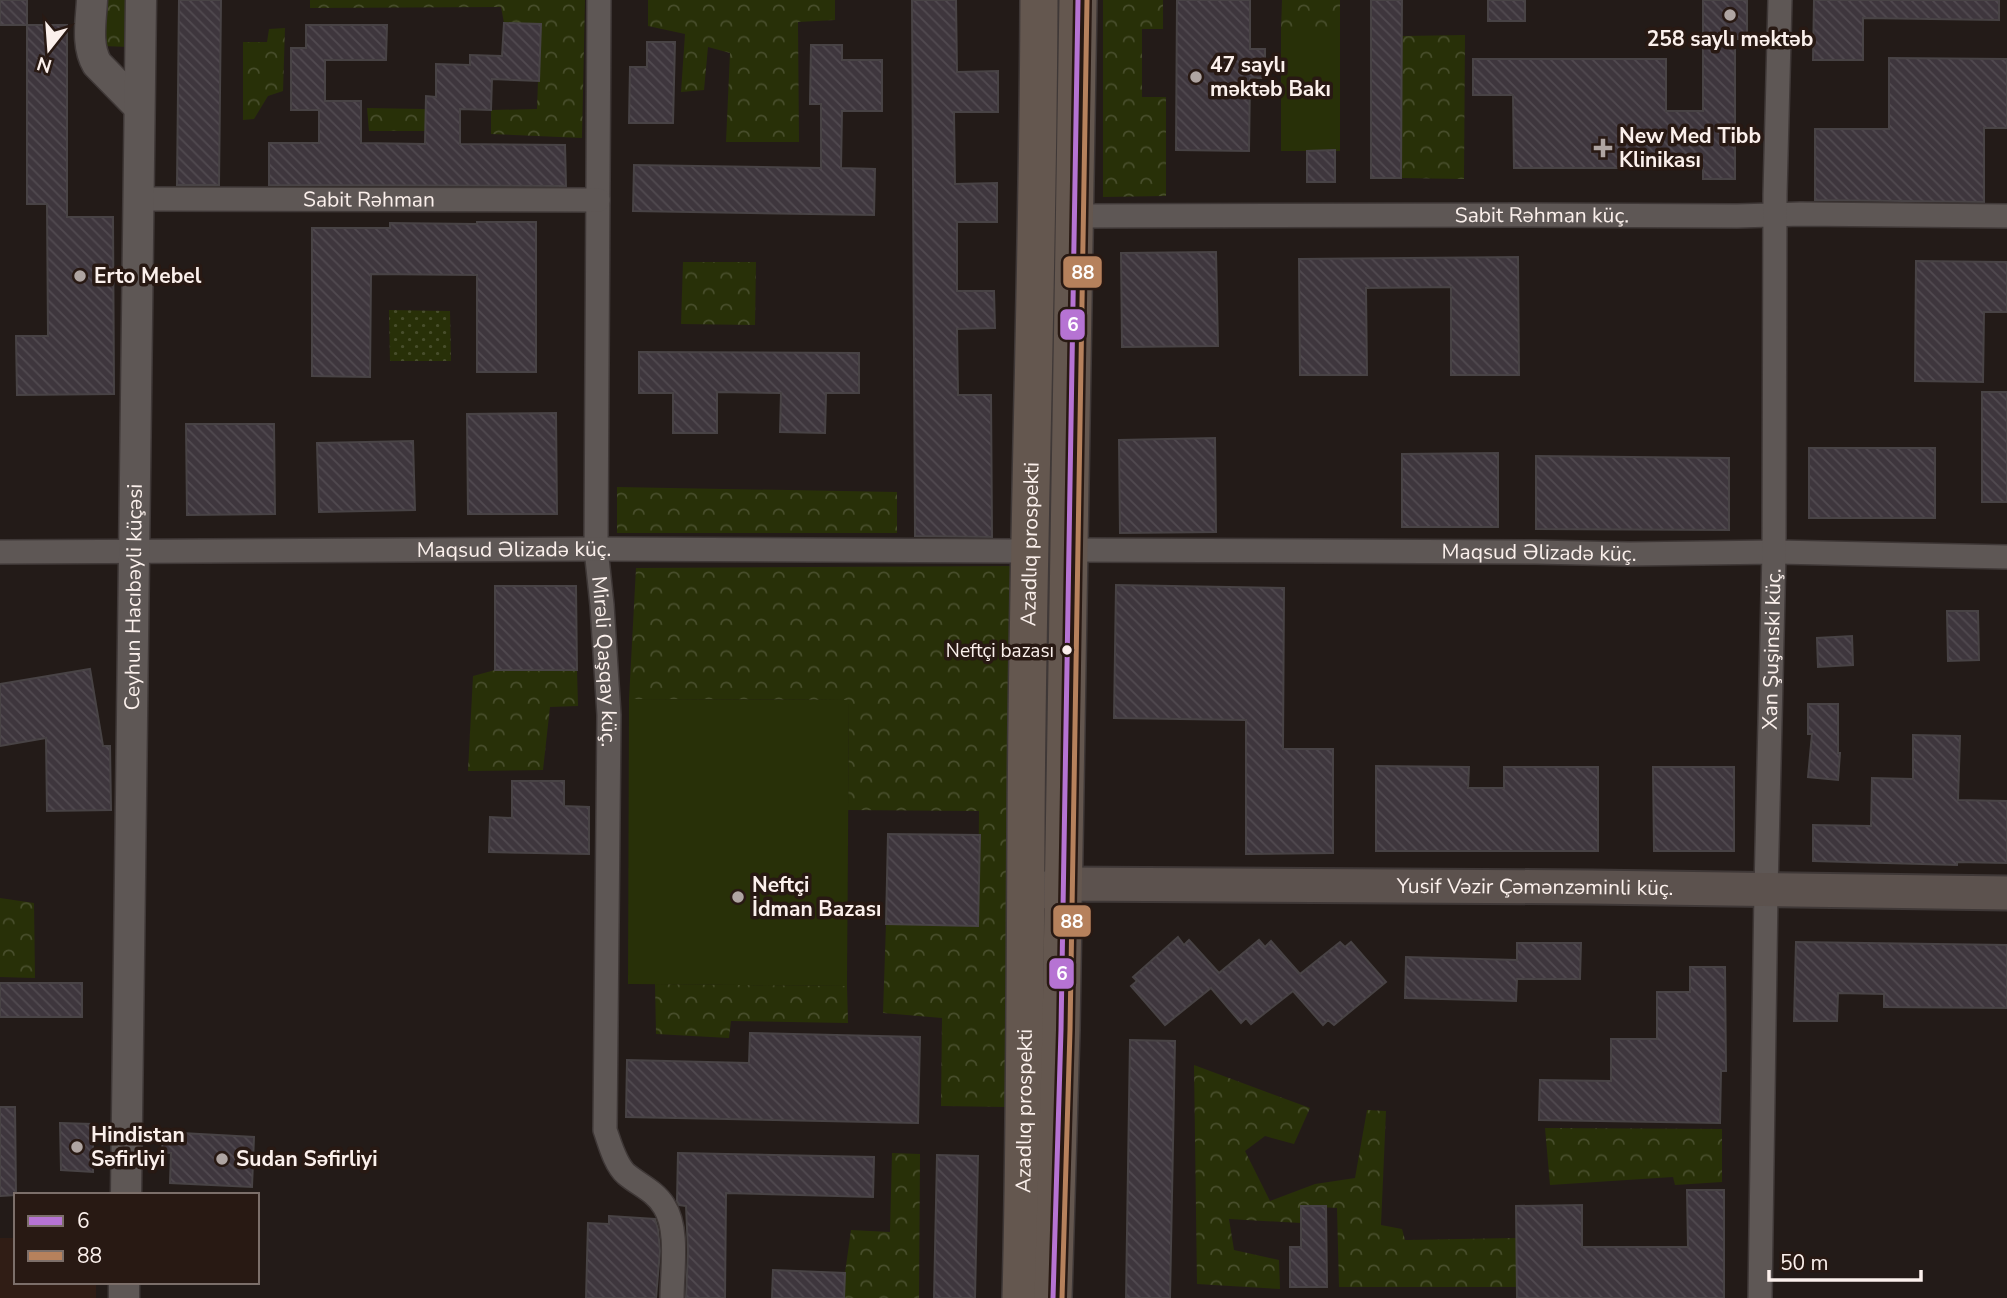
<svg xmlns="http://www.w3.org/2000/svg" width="2007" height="1298" viewBox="0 0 2007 1298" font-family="'Nunito Sans',sans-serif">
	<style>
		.built { fill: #301d15 }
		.grass { fill: url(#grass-dots) }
		.forest { fill: url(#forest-crowns) }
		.pitch { fill: #283008 }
		.building { fill: url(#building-back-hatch); stroke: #484345; stroke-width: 2 }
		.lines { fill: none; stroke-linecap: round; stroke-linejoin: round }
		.minor-casing { stroke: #3f3837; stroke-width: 26 }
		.tertiary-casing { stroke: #3f3837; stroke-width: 33 }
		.secondary-casing { stroke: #3f3837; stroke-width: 37 }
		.primary-casing { stroke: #3f3837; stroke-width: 40 }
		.minor { stroke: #5e5755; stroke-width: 23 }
		.tertiary { stroke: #5e5755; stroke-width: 30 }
		.secondary { stroke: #5c524e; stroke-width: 33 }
		.primary { stroke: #64574f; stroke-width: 37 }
		.bus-1-casing { stroke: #281913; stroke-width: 10 }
		.bus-2-casing { stroke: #281913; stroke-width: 10 }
		.bus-1 { stroke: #b673d3; stroke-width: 5 }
		.bus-2 { stroke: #b6815c; stroke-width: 5 }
		.poi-dot { fill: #afa5a2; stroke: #281913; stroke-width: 2.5 }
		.bus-dot { fill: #fbf0ec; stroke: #281913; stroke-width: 2.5 }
		.labels { text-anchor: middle; stroke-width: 7; stroke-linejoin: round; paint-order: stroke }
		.bus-label { font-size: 19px; fill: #fbf0ec; stroke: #281913; text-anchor: end }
		.poi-label { font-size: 21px; font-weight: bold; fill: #fbf0ec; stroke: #281913; text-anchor: start }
		.street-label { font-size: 21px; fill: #fbf0ec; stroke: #281913 }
		.line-badge { stroke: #281913; stroke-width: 2.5 }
		.badge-label { font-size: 19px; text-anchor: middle; font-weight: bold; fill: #fff }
	</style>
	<defs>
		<pattern id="grass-dots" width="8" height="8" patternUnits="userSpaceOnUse" patternTransform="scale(1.75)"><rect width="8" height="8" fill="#283008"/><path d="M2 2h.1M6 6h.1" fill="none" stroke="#484e2c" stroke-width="1.8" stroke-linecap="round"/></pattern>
		<pattern id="forest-crowns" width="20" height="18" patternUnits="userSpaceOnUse" patternTransform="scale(1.75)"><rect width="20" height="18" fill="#283008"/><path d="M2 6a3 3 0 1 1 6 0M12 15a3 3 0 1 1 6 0" fill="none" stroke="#484e2c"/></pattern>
		<pattern id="building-back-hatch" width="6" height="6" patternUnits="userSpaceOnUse" patternTransform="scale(1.75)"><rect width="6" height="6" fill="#3e363d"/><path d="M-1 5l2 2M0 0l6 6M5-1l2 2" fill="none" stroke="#514a50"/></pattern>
	</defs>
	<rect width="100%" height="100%" fill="#231b18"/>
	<polygon class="built" points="0,1238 16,1238 16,1282 96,1282 96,1298 0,1298"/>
	<polygon class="grass" points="389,310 450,311 451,361 390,361"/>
	<g class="forest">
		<polygon points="104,0 129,0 129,47 103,46"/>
		<polygon points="310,0 585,0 582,138 491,134 491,110 537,109 540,24 504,23 501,7 310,8"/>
		<polygon points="648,0 835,0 835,20 798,22 799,142 726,142 730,53 708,47 704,90 681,92 685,34 648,26"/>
		<polygon points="1103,0 1163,0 1163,29 1142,29 1142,97 1166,97 1166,196 1103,197"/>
		<polygon points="1282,0 1340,0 1340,30 1281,30"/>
		<polygon points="285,28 283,91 268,96 254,119 243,120 243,42 267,42 269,29"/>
		<polygon points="1465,35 1464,179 1401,178 1402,36"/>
		<polygon points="367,108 425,109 425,131 369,131"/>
		<polygon points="683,262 756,262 755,325 681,324"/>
		<polygon points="617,487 897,492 897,533 617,533"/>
		<polygon points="1016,566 1005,1107 941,1106 942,1018 883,1013 886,924 978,926 979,811 848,810 849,700 629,699 636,568"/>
		<polygon points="495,670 577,670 578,706 550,707 543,770 468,771 473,676"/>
		<polygon points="0,898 34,903 35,978 0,977"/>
		<polygon points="655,984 847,986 848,1023 731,1021 729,1038 656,1034"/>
		<polygon points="1194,1065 1310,1108 1294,1144 1265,1136 1245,1151 1270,1201 1315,1184 1355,1178 1367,1110 1386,1111 1381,1225 1402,1229 1405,1240 1516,1238 1518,1287 1339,1287 1337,1208 1301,1206 1301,1223 1229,1219 1234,1250 1279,1260 1280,1289 1197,1284"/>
		<polygon points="1545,1128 1722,1129 1722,1182 1675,1185 1673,1177 1550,1185"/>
		<polygon points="892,1153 920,1154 919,1298 844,1298 845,1273 851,1230 890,1232"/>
	</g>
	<g class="pitch">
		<rect x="1281" y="30" width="59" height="121"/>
		<polygon points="629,699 849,700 847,986 628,984"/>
	</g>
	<g class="building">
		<rect x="0" y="0" width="27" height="25"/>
		<polygon points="179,0 221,0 219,185 177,185"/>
		<polygon points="912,0 956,0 957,72 998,71 998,112 954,112 955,184 997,183 997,222 957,222 957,291 994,291 995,328 957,329 958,395 991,395 992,537 915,536"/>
		<polygon points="1177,0 1250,0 1250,49 1265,49 1265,78 1250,78 1249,151 1176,150"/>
		<polygon points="1371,0 1402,0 1401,178 1371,178"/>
		<rect x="1488" y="0" width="37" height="21"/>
		<polygon points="1703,0 1747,0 1747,39 1735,39 1735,179 1703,179 1703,168 1514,168 1513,95 1473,95 1473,59 1666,59 1666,111 1703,111"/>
		<polygon points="1814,0 1999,0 1999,20 1863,18 1863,60 1813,60"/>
		<polygon points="504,23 541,24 539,81 492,79 491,110 460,109 460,144 565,145 566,186 269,185 269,143 319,143 319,110 291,110 291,48 306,48 306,25 387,25 386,60 325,60 325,101 361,101 361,143 425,144 426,96 436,97 436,64 470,65 470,55 502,56"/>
		<polygon points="27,25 67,25 67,217 113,217 114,394 17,395 16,336 48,336 47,204 27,204"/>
		<polygon points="647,42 675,42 673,123 629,123 630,67 647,67"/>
		<polygon points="811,45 842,45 842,60 882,60 882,111 842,111 841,168 875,169 874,215 633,211 634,165 821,168 821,104 810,104"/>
		<polygon points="1889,58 2007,59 2007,128 1984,128 1984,202 1815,200 1815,129 1889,129"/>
		<polygon points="1335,150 1335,182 1307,182 1307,151"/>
		<polygon points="477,222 536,222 536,372 477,372 477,275 371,274 370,377 312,376 312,228 390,228 390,223 477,224"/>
		<polygon points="1216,252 1218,346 1122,347 1121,253"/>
		<polygon points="1518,257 1519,375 1451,375 1451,287 1366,288 1367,375 1300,375 1299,259"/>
		<polygon points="1916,261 2007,262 2007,312 1984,312 1983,382 1915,381"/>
		<polygon points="639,352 859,353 859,393 826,393 825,433 780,432 781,393 717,392 717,433 673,433 673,393 639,393"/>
		<rect x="1982" y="392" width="25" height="110"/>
		<polygon points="556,413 557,514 468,514 467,414"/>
		<polygon points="186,424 274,424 275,514 187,515"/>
		<polygon points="1215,438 1216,532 1120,533 1119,440"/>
		<polygon points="413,441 415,510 319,512 317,443"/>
		<rect x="1809" y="448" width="126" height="70"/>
		<polygon points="1498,453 1498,527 1402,527 1402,454"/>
		<polygon points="1536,456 1729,458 1729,530 1536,529"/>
		<polygon points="1116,585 1284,588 1283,749 1333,749 1333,853 1246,854 1246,720 1114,718"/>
		<polygon points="495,586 576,586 577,670 495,670"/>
		<polygon points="1947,611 1978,611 1979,660 1948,661"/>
		<polygon points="1852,636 1853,665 1818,667 1817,638"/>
		<polygon points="90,669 103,746 110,746 111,810 47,811 46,738 0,746 0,684"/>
		<polygon points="1808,704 1838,704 1838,753 1840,753 1838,780 1808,777 1812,734 1808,734"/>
		<polygon points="1913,735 1960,736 1958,800 2007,801 2007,863 1957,862 1957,865 1813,861 1813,825 1871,826 1872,778 1913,779"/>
		<polygon points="1376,766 1469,767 1468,788 1504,788 1504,767 1598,767 1598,851 1376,851"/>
		<polygon points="1653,767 1734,767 1734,851 1654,851"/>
		<polygon points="512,781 564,781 564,806 589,807 589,854 489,852 490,817 512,818"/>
		<polygon points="888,834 980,835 978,926 886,924"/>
		<polygon points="1178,937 1184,945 1189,940 1219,973 1259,940 1265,947 1271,941 1300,974 1340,942 1345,947 1351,942 1386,982 1334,1025 1328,1020 1323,1025 1293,991 1251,1024 1246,1018 1241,1023 1211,988 1165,1025 1131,986 1137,981 1133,977"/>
		<polygon points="1796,942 2007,945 2007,1008 1884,1007 1884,994 1838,993 1837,1021 1794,1021"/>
		<polygon points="1517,943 1581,943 1580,979 1517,979 1516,1001 1405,998 1406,957 1517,960"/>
		<polygon points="1690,967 1725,967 1726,1071 1721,1071 1720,1123 1539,1120 1540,1080 1611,1081 1611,1039 1657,1039 1657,992 1690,992"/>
		<rect x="0" y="983" width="82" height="34"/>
		<polygon points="750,1033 920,1037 918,1123 626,1117 627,1060 749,1063"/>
		<polygon points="1130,1040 1175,1041 1170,1298 1126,1298"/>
		<polygon points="0,1107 15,1107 16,1195 0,1196"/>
		<polygon points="60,1123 93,1124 93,1172 61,1170"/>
		<polygon points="163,1132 254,1137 252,1187 170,1183 171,1153 162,1152"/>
		<polygon points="678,1153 874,1157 873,1197 726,1193 725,1298 686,1298 688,1251 686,1206 679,1205 677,1201"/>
		<polygon points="937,1155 978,1156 975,1298 934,1298"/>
		<polygon points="1687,1190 1724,1190 1724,1298 1517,1298 1516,1206 1582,1205 1582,1247 1688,1247"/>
		<polygon points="1301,1206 1326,1206 1327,1287 1290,1287 1290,1247 1301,1247"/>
		<polygon points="609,1216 655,1219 658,1229 660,1251 656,1298 586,1298 588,1223 609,1224"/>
		<polygon points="773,1270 845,1273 844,1298 772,1298"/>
	</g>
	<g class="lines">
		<g class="minor-casing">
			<g id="minor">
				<path id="s1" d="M599,0L596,549L602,605L609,715L605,1130C610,1144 615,1164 626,1174C639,1185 655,1191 664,1206C679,1229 672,1271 672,1298"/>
				<path id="s2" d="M138,199L598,200"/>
				<path id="s3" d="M1076,216L1527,215L1737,216L1800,214L2007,216"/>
				<path id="s4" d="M1070,550L1535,552L1630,554L1774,552L2007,557"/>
				<path id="s5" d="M0,552L596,549L1031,551"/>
				<path id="s6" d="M1760,1298L1766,890L1774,552L1775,194L1780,0"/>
			</g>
		</g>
		<g class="tertiary-casing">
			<g id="tertiary">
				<path d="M92,0C91,21 86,45 97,64L139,107"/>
				<path id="s7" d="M126,1195L141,0"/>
				<polyline points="124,1298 124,1282"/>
			</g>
		</g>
		<g class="secondary-casing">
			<g id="secondary">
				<path id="s8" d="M1038,893L1055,885L1063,884L1592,887L2007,893"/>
			</g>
		</g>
		<g class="primary-casing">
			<g id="primary">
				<path id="s9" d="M1021,1298C1025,1144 1025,989 1026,835C1027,557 1038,278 1039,0"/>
				<polyline points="1053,1298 1061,1030 1078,0"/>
			</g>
		</g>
		<use href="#minor" class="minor"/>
		<use href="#tertiary" class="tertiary"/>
		<use href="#secondary" class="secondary"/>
		<use href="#primary" class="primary"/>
		<g class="bus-1-casing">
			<polyline id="bus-1" points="1053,1298 1061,1030 1078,0"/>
		</g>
		<g class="bus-2-casing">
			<polyline id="bus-2" points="1062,1298 1070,1030 1087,0"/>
		</g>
		<use href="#bus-1" class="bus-1"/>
		<use href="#bus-2" class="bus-2"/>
	</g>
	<g class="poi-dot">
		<circle cx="1730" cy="15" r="7"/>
		<circle cx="1196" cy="77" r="7"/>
		<path d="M1599.5 137.5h7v7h7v7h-7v7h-7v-7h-7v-7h7z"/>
		<circle cx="80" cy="276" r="7"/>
		<circle cx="738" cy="897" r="7"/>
		<circle cx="77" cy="1147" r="7"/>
		<circle cx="222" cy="1159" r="7"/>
	</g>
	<circle class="bus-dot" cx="1067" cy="650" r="6"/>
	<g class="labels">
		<g class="bus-label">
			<text x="1054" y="657">Neftçi bazası</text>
		</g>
		<g class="poi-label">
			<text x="1730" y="46" text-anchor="middle">258 saylı məktəb</text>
			<text x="1210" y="72">47 saylı<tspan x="1210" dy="24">məktəb Bakı</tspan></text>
			<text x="1619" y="143">New Med Tibb<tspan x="1619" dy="24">Klinikası</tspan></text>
			<text x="94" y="283">Erto Mebel</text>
			<text x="752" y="892">Neftçi<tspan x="752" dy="24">İdman Bazası</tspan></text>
			<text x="91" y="1142">Hindistan<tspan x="91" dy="24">Səfirliyi</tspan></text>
			<text x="236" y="1166">Sudan Səfirliyi</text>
		</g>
		<g class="street-label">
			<text dy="7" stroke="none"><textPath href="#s2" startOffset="231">Sabit Rəhman</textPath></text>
			<text dy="7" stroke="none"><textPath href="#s3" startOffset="466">Sabit Rəhman küç.</textPath></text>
			<text dy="7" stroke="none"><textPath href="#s9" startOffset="754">Azadlıq prospekti</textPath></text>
			<text dy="7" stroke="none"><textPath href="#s5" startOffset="514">Maqsud Əlizadə küç.</textPath></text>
			<text dy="7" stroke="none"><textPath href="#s4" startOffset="469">Maqsud Əlizadə küç.</textPath></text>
			<text dy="7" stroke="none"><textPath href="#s7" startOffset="598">Ceyhun Hacıbəyli küçəsi</textPath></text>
			<text dy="7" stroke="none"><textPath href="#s6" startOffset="649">Xan Şuşinski küç.</textPath></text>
			<text dy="7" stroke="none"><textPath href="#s1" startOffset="662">Mirəli Qaşqay küç.</textPath></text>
			<text dy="7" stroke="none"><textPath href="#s8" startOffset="499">Yusif Vəzir Çəmənzəminli küç.</textPath></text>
			<text dy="7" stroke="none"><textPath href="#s9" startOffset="187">Azadlıq prospekti</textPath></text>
		</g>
	</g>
	<g class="line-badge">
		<rect x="1062" y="255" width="41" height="34" rx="7" fill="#b6815c"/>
		<rect x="1059" y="308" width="27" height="33" rx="7" fill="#b673d3"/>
		<rect x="1052" y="904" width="40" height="34" rx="7" fill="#b6815c"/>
		<rect x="1048" y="957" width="27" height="33" rx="7" fill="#b673d3"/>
	</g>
	<g class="badge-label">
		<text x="1083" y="279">88</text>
		<text x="1073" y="331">6</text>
		<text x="1072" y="928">88</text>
		<text x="1062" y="980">6</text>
	</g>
	<rect x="14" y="1193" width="245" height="91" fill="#281913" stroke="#7c6f6a" stroke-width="2"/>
	<rect x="28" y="1216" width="35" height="10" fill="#b673d3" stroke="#7c6f6a" stroke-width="2"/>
	<text x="77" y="1228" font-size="21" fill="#fbf0ec">6</text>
	<rect x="28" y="1251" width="35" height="10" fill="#b6815c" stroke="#7c6f6a" stroke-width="2"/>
	<text x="77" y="1263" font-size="21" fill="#fbf0ec">88</text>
	<g transform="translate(49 49) rotate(197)" stroke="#281913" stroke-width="5" paint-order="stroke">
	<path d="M0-5L12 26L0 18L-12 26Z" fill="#fbf0ec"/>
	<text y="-10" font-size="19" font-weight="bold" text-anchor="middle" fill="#fbf0ec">N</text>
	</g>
	<path d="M1769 1270v10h152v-10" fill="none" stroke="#fbf0ec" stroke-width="3.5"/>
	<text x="1780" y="1270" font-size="21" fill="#fbf0ec" stroke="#281913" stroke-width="5" paint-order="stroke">50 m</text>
</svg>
